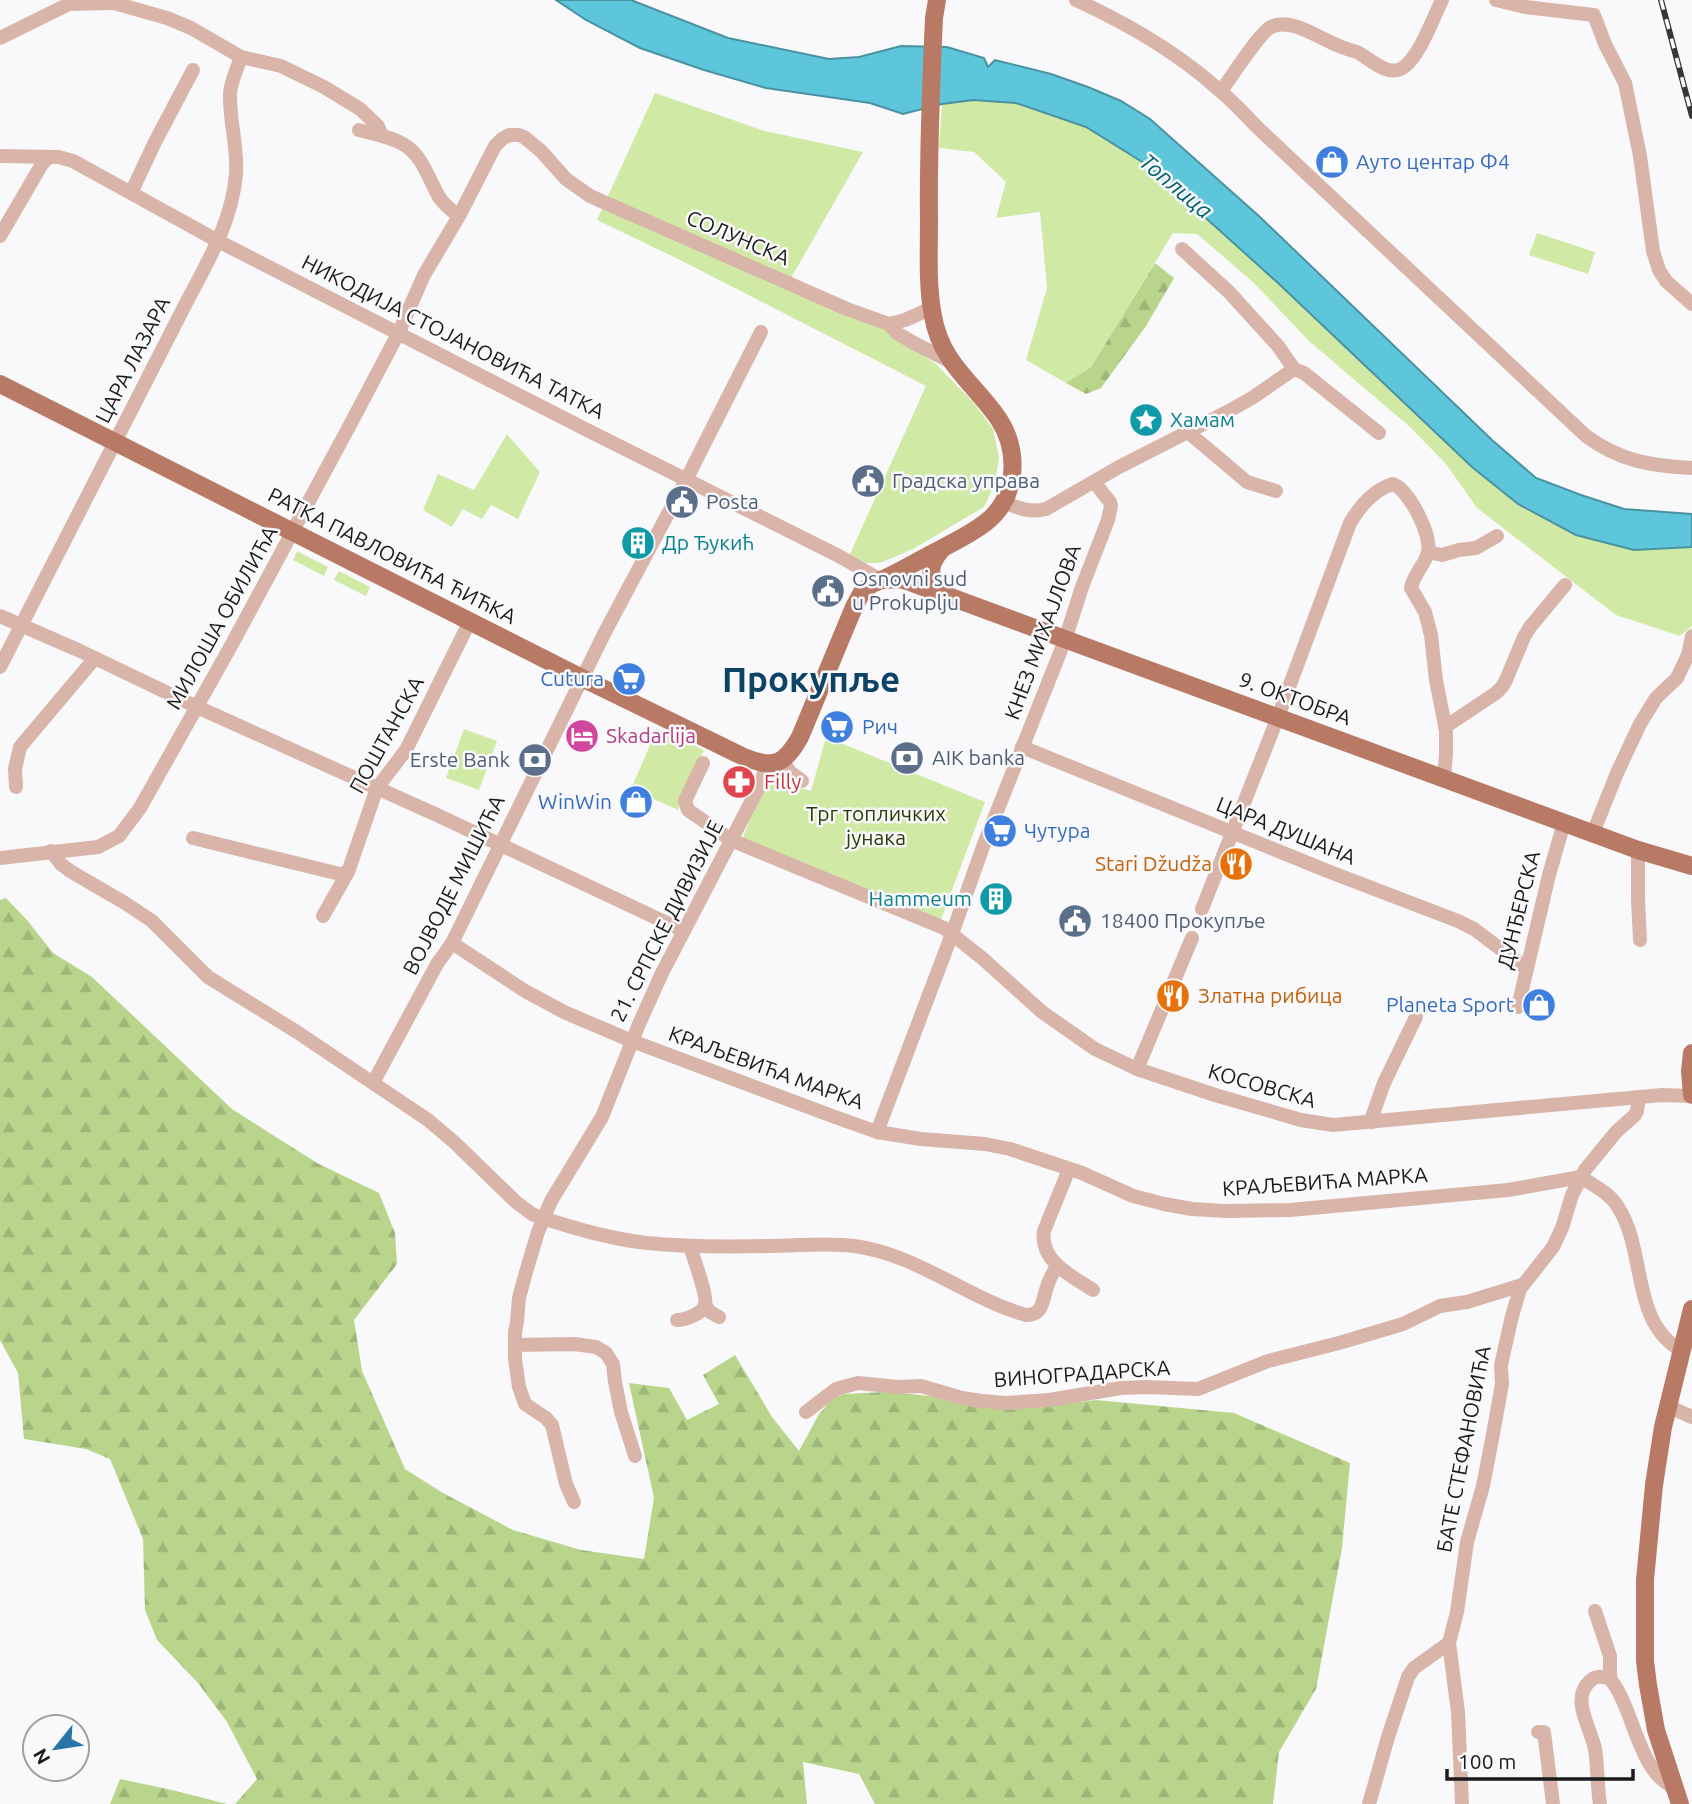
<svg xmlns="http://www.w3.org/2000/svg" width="1692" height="1804" viewBox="0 0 1692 1804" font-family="Ubuntu,sans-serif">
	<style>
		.green { fill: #d0eaa6 }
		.forest { fill: url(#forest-firs) }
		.water { fill: #5ec6db; stroke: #4a92a1; stroke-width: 2 }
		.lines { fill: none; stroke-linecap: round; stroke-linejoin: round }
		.minor { stroke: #d9b5a9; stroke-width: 14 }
		.major { stroke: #b87a65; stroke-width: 18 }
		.rail-casing { stroke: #363636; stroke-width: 6 }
		.rail { stroke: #f9f9fb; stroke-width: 3.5; stroke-dasharray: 10; stroke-linecap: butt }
		.labels { text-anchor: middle; stroke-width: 5; stroke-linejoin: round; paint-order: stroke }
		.shop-label { font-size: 21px; fill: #366cbe; stroke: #f9f9fb; text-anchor: start }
		.street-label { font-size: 21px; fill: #1a1a1a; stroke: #f9f9fb }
		.culture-label { font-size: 21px; fill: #0d838f; stroke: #f9f9fb; text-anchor: start }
		.service-label { font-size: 21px; fill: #4e5e75; stroke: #f9f9fb; text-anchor: start }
		.hotel-label { font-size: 21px; fill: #b23c85; stroke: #f9f9fb; text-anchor: start }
		.health-label { font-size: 21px; fill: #be3a42; stroke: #f9f9fb; text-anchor: start }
		.park-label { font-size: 21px; fill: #2c3c06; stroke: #f9f9fb }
		.food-label { font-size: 21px; fill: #c56008; stroke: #f9f9fb; text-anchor: end }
		.water-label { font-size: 23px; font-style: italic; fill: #00606e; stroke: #f9f9fb }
		.town-label { font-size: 35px; font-weight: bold; fill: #0d4466; stroke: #f9f9fb }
	</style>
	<defs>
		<pattern id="forest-firs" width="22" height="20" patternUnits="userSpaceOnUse" patternTransform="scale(1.75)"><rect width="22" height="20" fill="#b9d58c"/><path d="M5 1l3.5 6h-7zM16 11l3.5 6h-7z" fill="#9eb678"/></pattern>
	</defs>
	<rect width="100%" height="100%" fill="#f9f9fb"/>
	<g class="green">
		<polygon points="655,93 765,131 863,152 791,278 887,330 936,364 973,402 993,429 999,457 995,484 984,507 913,549 880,563 864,563 849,556 926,386 680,260 597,220"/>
		<polygon points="973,100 1016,103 1086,127 1147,165 1278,283 1472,467 1518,504 1576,535 1634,550 1692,547 1692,626 1680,636 1616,615 1477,508 1446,464 1410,427 1310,342 1253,282 1197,234 1173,233 1091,367 1066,383 1026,360 1047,288 1040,212 996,218 1006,182 974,152 939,148 942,104"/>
		<polygon points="1537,233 1595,252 1588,274 1529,255"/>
		<polygon points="507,434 540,472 518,519 491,505 482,519 463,509 452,527 423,510 438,474 474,490"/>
		<polygon points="297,551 328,567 324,576 293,560"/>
		<polygon points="339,571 370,587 366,596 334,580"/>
		<polygon points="464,729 497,741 479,790 446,778"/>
		<polygon points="657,729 704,750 678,810 631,789"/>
		<polygon points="826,737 985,802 940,922 742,841 764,779 811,791"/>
	</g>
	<g class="forest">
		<polygon points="1155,263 1174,278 1146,326 1101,388 1086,394 1066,383 1091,367"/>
		<polygon points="6,898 27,920 53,953 92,977 232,1109 317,1163 379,1193 395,1233 397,1264 354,1320 362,1371 405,1469 443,1493 513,1530 581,1550 644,1559 654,1498 629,1383 669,1388 687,1420 719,1404 703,1375 735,1355 772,1417 799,1451 819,1414 833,1398 844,1394 885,1392 930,1396 963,1405 985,1408 1031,1408 1096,1400 1234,1413 1350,1463 1342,1548 1316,1689 1279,1752 1273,1804 875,1804 859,1774 803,1762 807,1804 235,1804 257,1779 227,1722 198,1683 157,1640 145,1610 143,1539 110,1459 86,1449 24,1439 18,1373 0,1340 0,900"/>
		<polygon points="120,1779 172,1790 227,1804 110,1804"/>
	</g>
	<polygon class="water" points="556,0 631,0 728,38 829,59 859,57 901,46 947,47 984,58 988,67 995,60 1051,74 1088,87 1121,101 1150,119 1260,217 1492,440 1536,478 1581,495 1624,509 1692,514 1692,547 1634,550 1576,535 1518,504 1472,467 1278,283 1147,165 1086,127 1016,103 973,100 942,104 903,114 870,103 766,88 704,70 640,48 586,20"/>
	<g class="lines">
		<g class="minor">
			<polyline points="110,0 114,3 167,18 191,28 241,57 281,66 324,87 360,109 378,126 382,136"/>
			<path d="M1076,0C1128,24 1177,52 1219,90C1233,101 1245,115 1258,128L1586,436C1620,461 1651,466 1692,468"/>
			<polyline points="1496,0 1525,7 1594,15 1605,44 1625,83 1640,156 1653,251 1659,270 1666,281 1692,304"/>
			<polyline points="0,38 69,4 114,3"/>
			<path d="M1221,91C1231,78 1259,33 1271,27C1291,17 1318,38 1337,45C1343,48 1350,50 1357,52C1369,58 1386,76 1401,69C1419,59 1433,18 1442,0"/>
			<path d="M359,130C374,134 393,137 406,146C423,157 429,180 439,197C444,205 451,210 459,216"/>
			<polyline points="0,156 59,157 73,161 218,241 589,431 837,555 881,580"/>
			<polyline points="131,193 155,142 193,70"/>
			<polyline points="0,236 42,164 48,158"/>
			<polyline points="1182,249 1229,292 1278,346 1294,369 1304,373 1379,433"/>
			<polyline points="889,324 905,320 932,308"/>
			<polyline points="1189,433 1247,482 1276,491"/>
			<path d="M1003,502C1018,508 1030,513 1046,509L1119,467L1227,412L1252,398L1294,369"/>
			<polyline points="1428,552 1442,555 1459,550 1476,548 1497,536"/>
			<polyline points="0,616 78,650 197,707 437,815 684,931"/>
			<path d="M0,667L183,309C205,266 232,224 236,174C238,147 229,120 230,93C231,81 237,69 241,57"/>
			<polyline points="1445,727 1496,693 1502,687 1506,680 1524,637 1530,627 1565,585"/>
			<polyline points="1022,747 1330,872 1458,921 1474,929 1527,969"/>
			<polyline points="781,760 791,773 802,781"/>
			<polyline points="703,763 685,801 688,810 731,840 944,928 982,958 1042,1012 1095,1049 1137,1069 1215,1095 1301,1120 1333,1125 1662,1095 1692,1096"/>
			<polyline points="16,787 15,769 20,747 95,658"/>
			<polyline points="1593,833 1617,773 1640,724 1656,698 1677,678 1688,655 1692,636"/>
			<polyline points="193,838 340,874 348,872"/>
			<polyline points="1638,850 1638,900 1640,940"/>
			<path d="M51,851L61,864L70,871L125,903L152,921L208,977L297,1032L428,1120L454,1142L516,1202L532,1214L539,1217C574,1228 610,1239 647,1243C687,1247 729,1247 769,1246C798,1246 826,1242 854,1246C917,1254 966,1298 1026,1315C1044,1315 1042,1300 1047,1287C1049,1279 1053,1273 1057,1266"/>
			<polyline points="0,858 98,847 119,836 140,808 232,644 351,423 399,332 424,275 459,216 495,146 502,139 509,135 519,135 524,137 541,151 566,179 590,196 847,309 889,324 897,333 912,342 951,362"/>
			<path d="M1202,909L1278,717L1350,523C1360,506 1373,490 1393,484C1409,490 1432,535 1428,552C1425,565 1413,575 1411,588L1425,612L1431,635L1436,680L1446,731V754L1444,778"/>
			<polyline points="323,916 348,872 377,788 406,750 470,621"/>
			<path d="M452,943L525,991L564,1012L632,1041L835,1117L877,1132L921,1139L985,1144L1010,1149L1082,1173L1133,1196L1164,1204L1192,1209L1225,1211L1290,1210L1508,1190L1581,1177C1594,1186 1610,1193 1618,1207C1647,1252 1630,1322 1682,1351"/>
			<polyline points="1518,1007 1549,875 1564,823"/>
			<polyline points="1137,1069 1192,938"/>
			<polyline points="373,1083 437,964 452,943 605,632 686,480 761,332"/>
			<polyline points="1372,1122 1372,1117 1384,1083 1416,1017"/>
			<polyline points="877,1132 952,934 984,844 1065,640 1082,587 1108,520 1111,506 1110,502 1095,483"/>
			<path d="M1069,1169L1044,1231C1039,1261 1073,1277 1093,1290"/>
			<polyline points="705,1305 710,1312 719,1317"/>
			<path d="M677,1320C685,1320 702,1314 705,1305C708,1296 693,1257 690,1246"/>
			<polyline points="515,1345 574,1344 596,1347 606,1353 613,1364 615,1382 621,1412 635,1456"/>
			<polyline points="1667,1406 1692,1417"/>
			<polyline points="806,1412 836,1389 858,1383 898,1387 921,1386 962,1398 982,1401 1006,1403 1049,1400 1121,1388 1147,1387 1198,1389 1268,1361 1339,1343 1403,1324 1440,1306 1467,1302 1522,1285"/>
			<polyline points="574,1502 566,1484 552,1425 546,1418 525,1404 519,1387 515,1359 515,1332 517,1322 519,1298 526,1272 538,1232 551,1201 602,1117 639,1024 662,973 762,781 766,764"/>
			<polyline points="1595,1611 1610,1656 1610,1679"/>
			<polyline points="1538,1732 1544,1732 1553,1804"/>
			<polyline points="1369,1804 1388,1737 1408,1677 1414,1668 1449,1643"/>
			<polyline points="1462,1804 1458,1712 1449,1643 1457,1612 1467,1542 1483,1486 1493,1434 1502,1384 1501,1366 1503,1356 1512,1316 1520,1289 1553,1247 1562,1228 1572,1195 1585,1170 1616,1132 1635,1115 1637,1111 1639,1098"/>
			<path d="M1600,1804C1597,1786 1598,1767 1595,1749C1591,1728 1570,1699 1590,1681C1596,1675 1603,1676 1610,1679C1634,1707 1638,1773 1674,1787"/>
		</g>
		<g class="major">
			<path d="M0,384L582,678L744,757C774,769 784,765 800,737L854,607L862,592L872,584C892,576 911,565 929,555C948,545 968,536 985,523C1018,498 1020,451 998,418C973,382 941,363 933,316C927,285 929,252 929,220C928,153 931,85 934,18L937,0"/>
			<path d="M942,549C927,566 928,577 943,594"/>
			<polyline points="885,580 900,579 907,581 1638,850 1692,866"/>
			<polyline points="1692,1053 1690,1071 1692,1095"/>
			<polyline points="1680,1804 1656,1730 1648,1685 1645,1661 1645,1580 1654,1485 1663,1427 1692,1309"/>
		</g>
		<g class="rail-casing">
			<polyline id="rail" points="1661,0 1692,116"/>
		</g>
		<use href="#rail" class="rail"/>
	</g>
	<defs>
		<g id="shop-disc" transform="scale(1.75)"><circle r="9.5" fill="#3f7fe0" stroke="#f9f9fb"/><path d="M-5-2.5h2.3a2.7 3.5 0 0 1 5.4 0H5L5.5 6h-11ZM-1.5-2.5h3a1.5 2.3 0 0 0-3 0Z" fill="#fff"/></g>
		<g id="sight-disc" transform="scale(1.75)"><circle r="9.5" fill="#0f9aa8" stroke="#f9f9fb"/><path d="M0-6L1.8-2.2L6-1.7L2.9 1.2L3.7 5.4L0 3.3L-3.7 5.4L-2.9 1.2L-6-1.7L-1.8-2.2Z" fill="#fff"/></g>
		<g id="civic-disc" transform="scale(1.75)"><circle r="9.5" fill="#5c6f8a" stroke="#f9f9fb"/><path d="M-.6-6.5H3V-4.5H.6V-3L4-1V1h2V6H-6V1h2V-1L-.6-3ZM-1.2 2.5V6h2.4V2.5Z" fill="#fff"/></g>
		<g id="building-disc" transform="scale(1.75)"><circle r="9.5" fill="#0f9aa8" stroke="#f9f9fb"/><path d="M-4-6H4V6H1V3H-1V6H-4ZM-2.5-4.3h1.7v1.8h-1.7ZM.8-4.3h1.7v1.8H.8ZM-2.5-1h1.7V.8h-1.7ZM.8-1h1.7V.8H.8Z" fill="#fff"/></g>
		<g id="supermarket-disc" transform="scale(1.75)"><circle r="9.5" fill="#3f7fe0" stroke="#f9f9fb"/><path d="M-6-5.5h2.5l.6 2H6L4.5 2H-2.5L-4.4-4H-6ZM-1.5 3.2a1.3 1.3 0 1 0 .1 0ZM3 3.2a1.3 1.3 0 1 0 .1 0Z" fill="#fff"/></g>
		<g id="hotel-disc" transform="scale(1.75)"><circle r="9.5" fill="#d1479c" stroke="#f9f9fb"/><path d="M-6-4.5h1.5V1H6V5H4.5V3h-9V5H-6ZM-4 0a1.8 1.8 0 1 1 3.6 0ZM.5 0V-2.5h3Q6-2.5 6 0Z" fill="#fff"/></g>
		<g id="bank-disc" transform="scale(1.75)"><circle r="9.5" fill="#5c6f8a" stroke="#f9f9fb"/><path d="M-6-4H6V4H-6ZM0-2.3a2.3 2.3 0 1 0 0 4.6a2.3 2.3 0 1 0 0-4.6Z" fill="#fff"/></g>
		<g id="pharmacy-disc" transform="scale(1.75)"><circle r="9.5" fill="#e0444e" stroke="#f9f9fb"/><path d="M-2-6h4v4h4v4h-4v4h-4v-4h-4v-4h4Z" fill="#fff"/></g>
		<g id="restaurant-disc" transform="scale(1.75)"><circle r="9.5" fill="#e8710a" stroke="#f9f9fb"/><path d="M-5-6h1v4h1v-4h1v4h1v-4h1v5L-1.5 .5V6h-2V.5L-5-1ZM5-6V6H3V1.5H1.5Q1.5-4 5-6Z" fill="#fff"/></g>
	</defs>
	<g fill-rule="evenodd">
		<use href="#shop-disc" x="1332" y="162"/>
		<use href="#sight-disc" x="1146" y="420"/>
		<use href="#civic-disc" x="868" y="481"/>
		<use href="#civic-disc" x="682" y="502"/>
		<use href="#building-disc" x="638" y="543"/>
		<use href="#civic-disc" x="828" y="591"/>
		<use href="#supermarket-disc" x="629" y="679"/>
		<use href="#supermarket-disc" x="837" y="727"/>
		<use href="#hotel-disc" x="582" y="736"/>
		<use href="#bank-disc" x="907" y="758"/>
		<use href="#bank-disc" x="535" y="760"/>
		<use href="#pharmacy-disc" x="739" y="782"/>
		<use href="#shop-disc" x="636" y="802"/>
		<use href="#supermarket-disc" x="1000" y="831"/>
		<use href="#restaurant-disc" x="1236" y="864"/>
		<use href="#building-disc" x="996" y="899"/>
		<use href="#civic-disc" x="1075" y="921"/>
		<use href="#restaurant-disc" x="1173" y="996"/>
		<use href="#shop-disc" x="1539" y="1005"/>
	</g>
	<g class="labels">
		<g class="shop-label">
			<text x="1356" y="169">Ауто центар Ф4</text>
			<text x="604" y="686" text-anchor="end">Cutura</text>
			<text x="862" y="734">Рич</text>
			<text x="612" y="809" text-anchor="end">WinWin</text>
			<text x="1024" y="838">Чутура</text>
			<text x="1514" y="1012" text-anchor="end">Planeta Sport</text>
		</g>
		<g class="street-label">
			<text transform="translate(738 238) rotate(23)" y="7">СОЛУНСКА</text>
			<text transform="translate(453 337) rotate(27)" y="7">НИКОДИЈА СТОЈАНОВИЋА ТАТКА</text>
			<text transform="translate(133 360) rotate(-63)" y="7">ЦАРА ЛАЗАРА</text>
			<text transform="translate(392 556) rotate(27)" y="7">РАТКА ПАВЛОВИЋА ЋИЋКА</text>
			<text transform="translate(222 618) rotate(-61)" y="7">МИЛОША ОБИЛИЋА</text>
			<text transform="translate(1043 632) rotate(-70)" y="7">КНЕЗ МИХАЈЛОВА</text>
			<text transform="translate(1295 699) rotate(20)" y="7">9. ОКТОБРА</text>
			<text transform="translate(387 735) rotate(-61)" y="7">ПОШТАНСКА</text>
			<text transform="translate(1286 831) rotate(22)" y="7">ЦАРА ДУШАНА</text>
			<text transform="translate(454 885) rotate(-63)" y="7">ВОЈВОДЕ МИШИЋА</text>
			<text transform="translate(1519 910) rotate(-76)" y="7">ДУНЂЕРСКА</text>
			<text transform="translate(667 921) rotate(-63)" y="7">21. СРПСКЕ ДИВИЗИЈЕ</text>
			<text transform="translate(766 1068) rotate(20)" y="7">КРАЉЕВИЋА МАРКА</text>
			<text transform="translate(1262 1086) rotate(16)" y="7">КОСОВСКА</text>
			<text transform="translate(1325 1182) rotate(-4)" y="7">КРАЉЕВИЋА МАРКА</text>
			<text transform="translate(1082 1374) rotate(-4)" y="7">ВИНОГРАДАРСКА</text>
			<text transform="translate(1464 1449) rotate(-79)" y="7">БАТЕ СТЕФАНОВИЋА</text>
		</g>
		<g class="culture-label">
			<text x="1170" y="427">Хамам</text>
			<text x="662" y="550">Др Ђукић</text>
			<text x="972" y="906" text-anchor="end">Hammeum</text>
		</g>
		<g class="service-label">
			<text x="892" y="488">Градска управа</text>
			<text x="706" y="509">Posta</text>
			<text x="852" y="586">Osnovni sud<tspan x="852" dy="24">u Prokuplju</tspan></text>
			<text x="932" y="765">AIK banka</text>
			<text x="510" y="767" text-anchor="end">Erste Bank</text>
			<text x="1100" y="928">18400 Прокупље</text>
		</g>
		<g class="hotel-label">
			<text x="606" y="743">Skadarlija</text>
		</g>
		<g class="health-label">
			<text x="764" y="789">Filly</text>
		</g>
		<g class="park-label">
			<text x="876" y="821">Трг топличких<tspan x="876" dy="24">јунака</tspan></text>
		</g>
		<g class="food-label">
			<text x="1212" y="871">Stari Džudža</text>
			<text x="1198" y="1003" text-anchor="start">Златна рибица</text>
		</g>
		<g class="water-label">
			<text transform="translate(1176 186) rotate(40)" y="8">Топлица</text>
		</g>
		<g class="town-label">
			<text x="811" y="692">Прокупље</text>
		</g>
	</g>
	<g transform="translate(56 1748) rotate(240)"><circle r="33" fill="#f9f9fb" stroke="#a0a0a1" stroke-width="2"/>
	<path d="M0-5L12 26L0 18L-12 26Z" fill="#2975a8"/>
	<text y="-10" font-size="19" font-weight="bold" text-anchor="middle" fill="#1a1a1a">N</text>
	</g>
	<path d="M1447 1769v10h186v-10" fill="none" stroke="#1a1a1a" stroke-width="3.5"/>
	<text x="1458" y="1769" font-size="21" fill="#1a1a1a" stroke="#f9f9fb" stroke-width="5" paint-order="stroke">100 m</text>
</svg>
